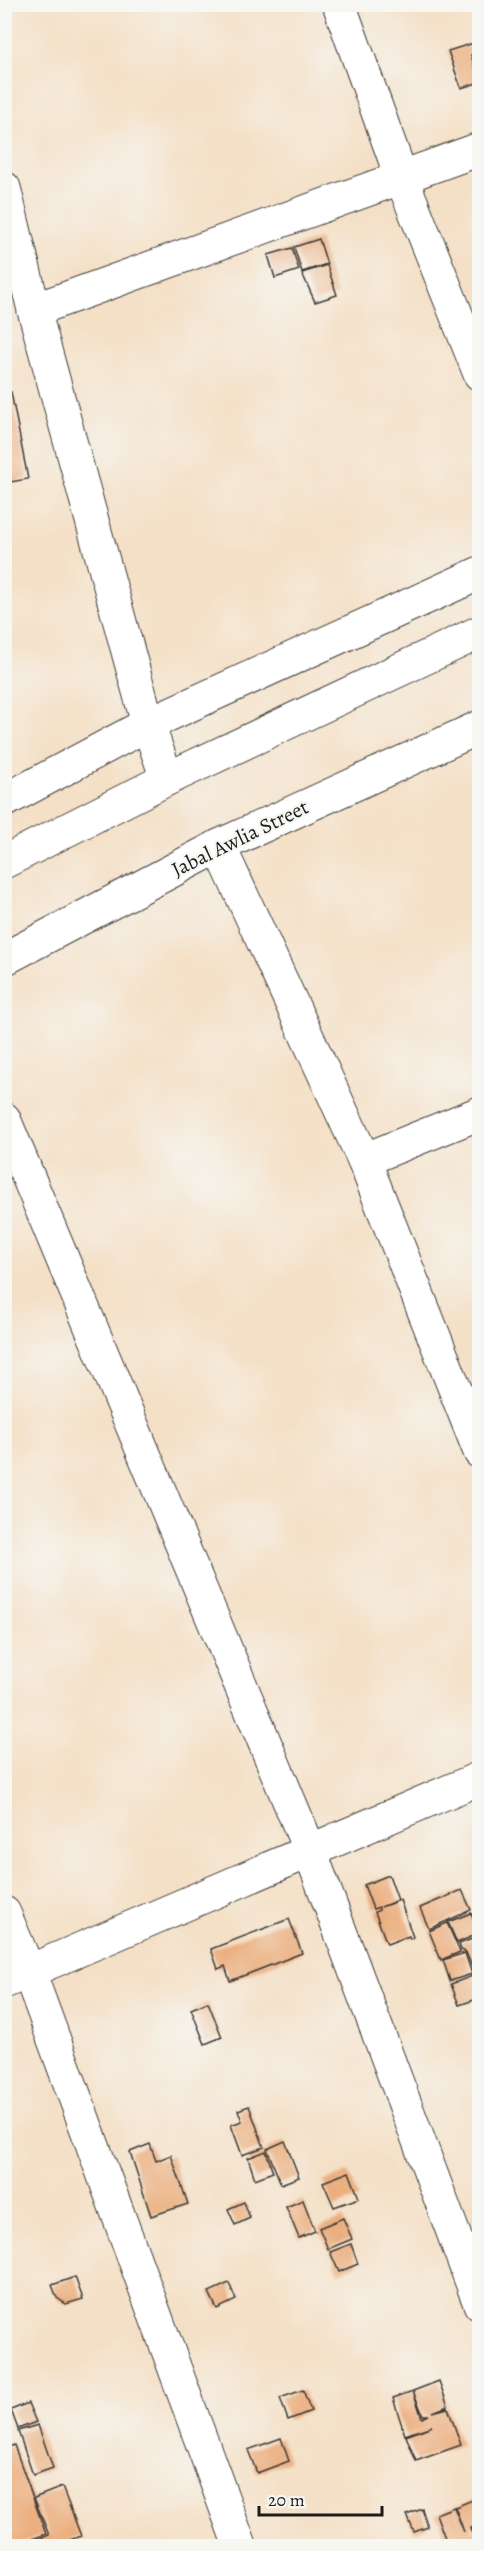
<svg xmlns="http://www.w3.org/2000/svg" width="484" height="2551" viewBox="0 0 484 2551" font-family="Alegreya,serif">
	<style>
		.building { fill: #ebaf7f }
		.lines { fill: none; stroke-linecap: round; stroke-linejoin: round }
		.street-casing { stroke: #3c3936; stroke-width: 35 }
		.primary-casing { stroke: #3c3936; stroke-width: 35 }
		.street { stroke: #fff; stroke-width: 33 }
		.primary { stroke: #fff; stroke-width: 33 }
		.labels { text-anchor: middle; stroke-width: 4.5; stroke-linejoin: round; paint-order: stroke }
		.street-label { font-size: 21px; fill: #1c1c1c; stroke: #f6f6f2 }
	</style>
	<rect width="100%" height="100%" fill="#f6f6f2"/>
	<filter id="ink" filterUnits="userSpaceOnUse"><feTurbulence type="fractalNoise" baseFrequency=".0167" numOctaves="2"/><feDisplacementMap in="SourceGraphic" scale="12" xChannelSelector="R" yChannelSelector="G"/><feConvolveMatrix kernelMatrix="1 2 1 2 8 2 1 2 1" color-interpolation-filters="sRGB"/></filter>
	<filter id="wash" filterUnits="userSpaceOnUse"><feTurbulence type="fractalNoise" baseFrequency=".008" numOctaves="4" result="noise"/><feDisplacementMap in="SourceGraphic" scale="24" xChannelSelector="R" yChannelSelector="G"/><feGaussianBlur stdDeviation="1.35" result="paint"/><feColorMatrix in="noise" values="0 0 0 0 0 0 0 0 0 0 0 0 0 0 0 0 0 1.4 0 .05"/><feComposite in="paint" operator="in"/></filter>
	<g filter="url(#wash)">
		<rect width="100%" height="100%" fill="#f4e0c6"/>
		<g id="blocks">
			<g class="building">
				<polygon points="480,41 480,53 471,55 480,82 461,88 448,51"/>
				<polygon points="480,56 480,76 479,76 473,58"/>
				<polygon points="319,239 327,264 302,272 294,247"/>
				<polygon points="292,248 299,270 275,278 268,255"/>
				<polygon points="327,265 337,295 315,302 302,273"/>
				<polygon points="11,392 28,479 4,483 4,394"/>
				<polygon points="389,1875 398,1900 381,1907 400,1900 413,1937 410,1939 409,1936 387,1944 375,1912 379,1910 379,1907 373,1909 364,1885"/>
				<polygon points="462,1890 471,1910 429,1929 420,1908"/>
				<polygon points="471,1913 480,1933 457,1943 448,1922"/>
				<polygon points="289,1919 302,1953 230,1981 225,1966 218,1969 211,1949"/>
				<polygon points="447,1923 460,1952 441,1960 429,1931"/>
				<polygon points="480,1936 480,1970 474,1972 466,1952 461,1950 459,1944"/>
				<polygon points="465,1953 472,1974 450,1981 443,1960"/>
				<polygon points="475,1975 480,1998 459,2005 451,1984"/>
				<polygon points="208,2002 222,2037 205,2044 191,2009"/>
				<polygon points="249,2106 264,2147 242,2155 231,2125 242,2121 238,2110"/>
				<polygon points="285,2141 299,2177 281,2184 267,2149"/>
				<polygon points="150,2144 156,2161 171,2155 188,2204 151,2216 130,2152"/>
				<polygon points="266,2151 273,2172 255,2179 248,2158"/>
				<polygon points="349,2172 359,2198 334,2207 323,2182"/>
				<polygon points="303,2200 315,2231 299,2238 286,2207"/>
				<polygon points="244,2202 250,2218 235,2225 228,2209"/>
				<polygon points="343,2218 352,2239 328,2249 319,2228"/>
				<polygon points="351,2244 358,2264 339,2272 330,2252"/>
				<polygon points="75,2277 83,2299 66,2304 57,2298 52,2285"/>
				<polygon points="229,2283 236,2300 217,2309 209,2292"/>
				<polygon points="439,2381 448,2406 433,2412 448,2408 461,2445 416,2461 406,2436 432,2426 405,2435 393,2398 413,2391 422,2418 429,2415 423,2415 413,2391"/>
				<polygon points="303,2390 311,2411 288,2420 280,2398"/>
				<polygon points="28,2403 36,2422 18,2429 11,2410"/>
				<polygon points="38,2425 53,2468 33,2475 18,2431"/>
				<polygon points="281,2438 289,2461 257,2473 248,2450"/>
				<polygon points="14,2445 46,2534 12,2546 4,2546 4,2449"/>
				<polygon points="62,2487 81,2536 53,2546 20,2546 49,2535 34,2498"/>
				<polygon points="480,2497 480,2525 471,2528 475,2541 472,2530 480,2526 480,2546 448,2546 436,2514 454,2507 464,2532 455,2507"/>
				<polygon points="422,2509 428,2527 414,2532 407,2515"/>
			</g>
		</g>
	</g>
	<g filter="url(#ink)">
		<use href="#blocks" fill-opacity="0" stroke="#3c3936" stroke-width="1.5"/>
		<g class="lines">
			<g class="street-casing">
				<g id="street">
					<polyline points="339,4 402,179 480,374"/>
					<polyline points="4,188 34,310 148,724 167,779"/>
					<polyline points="34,310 480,149"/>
					<polyline points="4,801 148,724 480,573"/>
					<polyline points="219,846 364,1160 480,1452"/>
					<polyline points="4,1119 310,1851 480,2304"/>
					<polyline points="364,1160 480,1113"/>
					<polyline points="4,1913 29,1972 240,2546"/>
					<polyline points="4,1982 480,1778"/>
				</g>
			</g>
			<g class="primary-casing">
				<g id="primary">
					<polyline points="4,862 167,779 480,632"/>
					<polyline points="4,959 219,846 480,727"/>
				</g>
			</g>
			<use href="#street" class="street"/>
			<use href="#primary" class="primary"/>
		</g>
	</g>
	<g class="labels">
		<g class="street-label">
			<text transform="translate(240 838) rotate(-26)" y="7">Jabal Awlia Street</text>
		</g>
	</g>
	<rect width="484" height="2551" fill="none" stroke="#f6f6f2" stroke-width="24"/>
	<path d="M259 2506v9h123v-9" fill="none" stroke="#1c1c1c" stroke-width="3"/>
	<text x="268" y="2506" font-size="18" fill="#1c1c1c" stroke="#f6f6f2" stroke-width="4.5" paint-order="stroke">20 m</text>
</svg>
